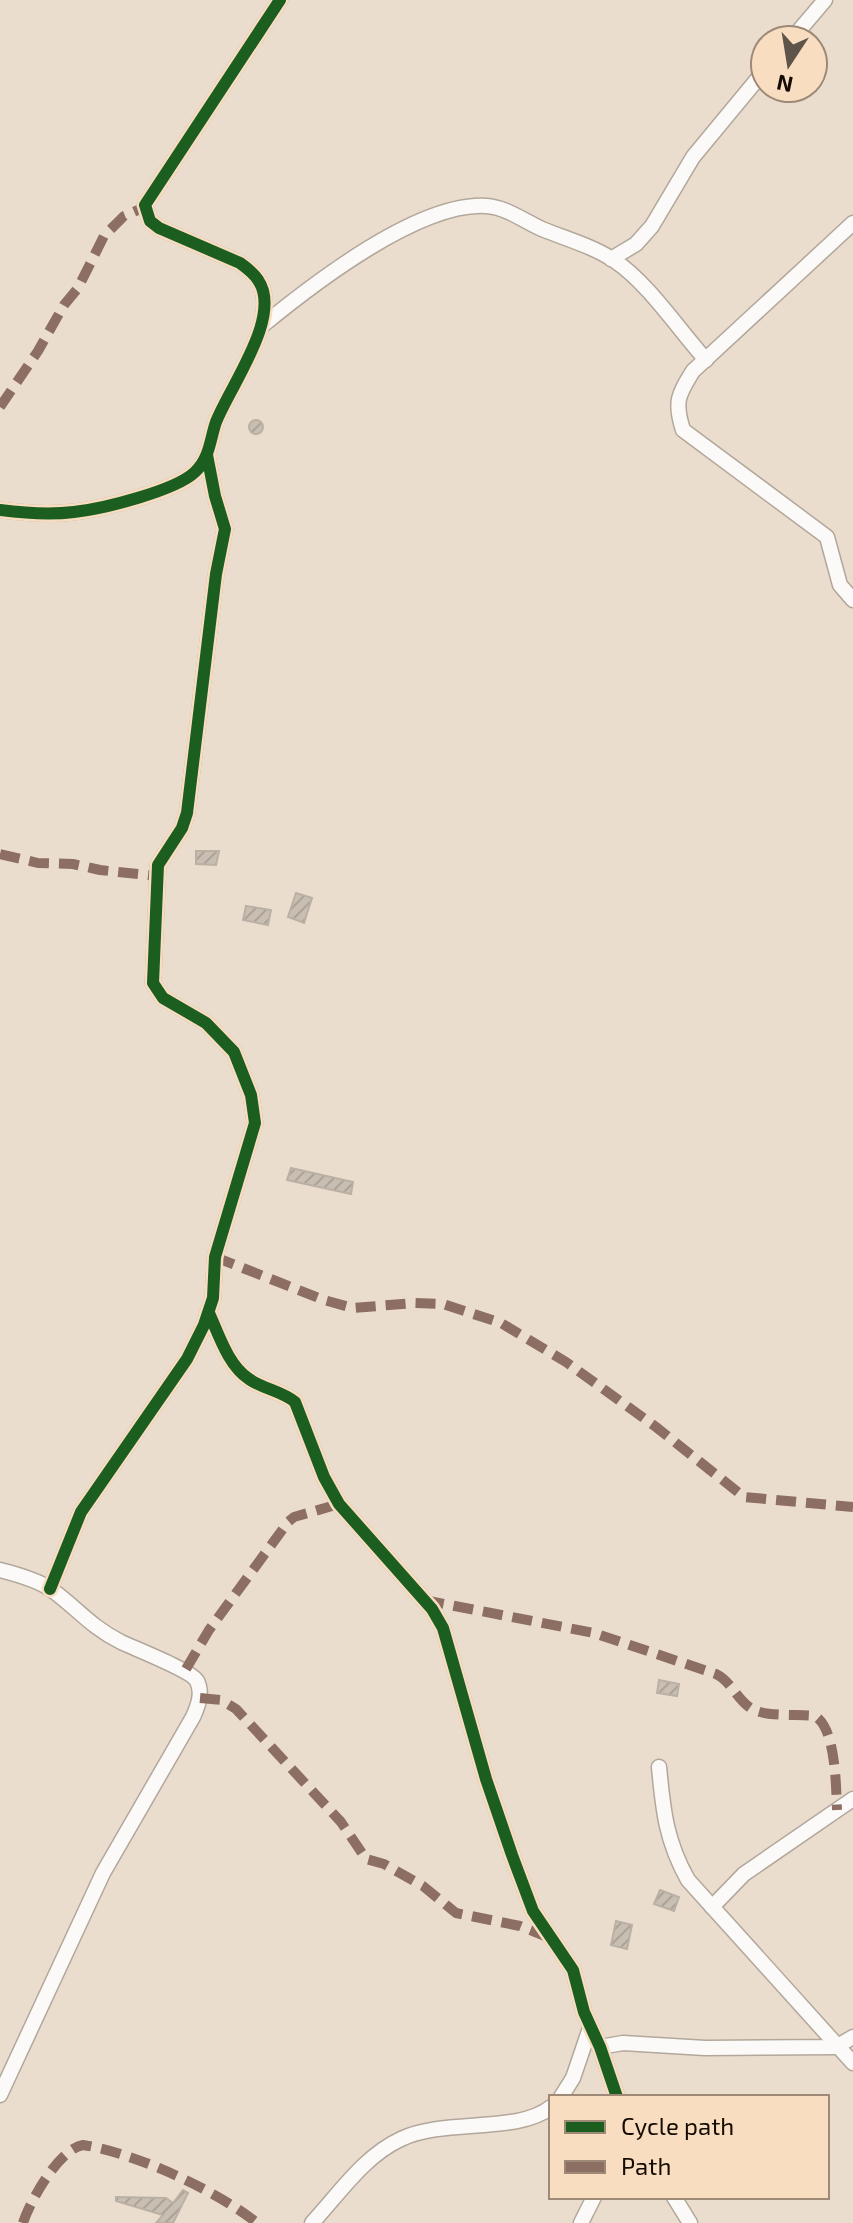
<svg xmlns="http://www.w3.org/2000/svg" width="853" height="2223" viewBox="0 0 853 2223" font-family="'Exo 2',sans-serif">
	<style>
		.building { fill: url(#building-hatch); stroke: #bbb0a4; stroke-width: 2 }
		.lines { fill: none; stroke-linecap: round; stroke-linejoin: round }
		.street-casing { stroke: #b2a79b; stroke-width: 17 }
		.street { stroke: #fcfaf8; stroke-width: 14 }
		.quiet { stroke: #8d6e63; stroke-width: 10; stroke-dasharray: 20 10; stroke-linecap: butt }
		.cycleway-casing { stroke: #f8ddc1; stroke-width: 17 }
		.cycleway { stroke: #1b5e20; stroke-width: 12 }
	</style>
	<defs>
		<pattern id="building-hatch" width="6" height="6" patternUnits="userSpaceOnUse" patternTransform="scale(2)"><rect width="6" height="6" fill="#c9beb2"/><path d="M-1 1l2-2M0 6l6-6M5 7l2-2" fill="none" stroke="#aca297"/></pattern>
	</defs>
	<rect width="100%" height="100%" fill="#ebddce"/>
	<g class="building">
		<circle cx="256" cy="427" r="7"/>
		<polygon points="196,851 219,851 216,865 196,864"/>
		<polygon points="296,893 312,898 304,923 288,917"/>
		<polygon points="246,906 271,910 268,925 243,920"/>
		<polygon points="291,1168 353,1182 351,1194 287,1180"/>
		<polygon points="659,1680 679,1684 677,1696 657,1693"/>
		<polygon points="660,1890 679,1897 674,1911 654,1904"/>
		<polygon points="616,1921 632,1925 627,1949 611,1945"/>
		<polygon points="183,2190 188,2193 173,2223 156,2223 163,2215 116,2201 116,2197 166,2198 173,2203"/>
	</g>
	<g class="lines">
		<g class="street-casing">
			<g id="street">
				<polyline points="791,40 825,0"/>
				<path d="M853,223L693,371C678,395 674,402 683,430L827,537L840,585L853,600"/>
				<polyline points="611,259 636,244 652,226 693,157 765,70"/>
				<path d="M263,325C313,284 419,202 486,206C506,207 524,221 542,229C566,239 593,246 615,261C647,282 679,330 706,360"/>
				<path d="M0,510C23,513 50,515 74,512C102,509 175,491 195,472C210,458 210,439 216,422C230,386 283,316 258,280C254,273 247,268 240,263L159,228L150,221L145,205L280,0"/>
				<path d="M209,1313C219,1335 228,1365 249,1379C263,1389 282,1391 295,1402L324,1477L339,1504L432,1609L443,1628L486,1779L512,1855L533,1911L573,1970L584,2012L600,2047L617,2097"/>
				<path d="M0,1570C16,1574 38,1580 52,1590C78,1609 91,1627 121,1642C136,1649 192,1671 197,1681C203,1693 198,1706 193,1717L103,1873L0,2095"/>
				<polyline points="50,1589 81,1512 187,1359 204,1325 213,1298 215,1257 255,1123 251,1095 234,1052 206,1023 163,998 153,983 158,865 182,828 187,813 216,574 225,529 215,496 207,455"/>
				<path d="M659,1767C663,1810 666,1841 688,1880L853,2063"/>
				<polyline points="712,1907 744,1874 853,1799"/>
				<polyline points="600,2047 623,2043 705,2048 836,2047 853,2037"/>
				<polyline points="561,2097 573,2078 590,2028"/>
				<polyline points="674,2197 690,2223"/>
				<path d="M312,2223C339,2194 364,2156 401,2139C444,2118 518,2134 551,2107"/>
				<polyline points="581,2223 594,2197"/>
			</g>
		</g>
		<use href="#street" class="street"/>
		<g class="quiet">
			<polyline points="0,407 38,351 64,305 78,288 104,236 124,216 145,207"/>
			<polyline points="0,854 38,863 73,864 100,870 157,876"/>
			<polyline points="215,1257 324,1300 353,1308 414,1303 443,1304 501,1323 566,1362 656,1427 744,1497 853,1507"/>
			<path d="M424,1600L594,1633L716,1674C731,1681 737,1700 752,1709C766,1717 798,1714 815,1716C836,1728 836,1787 837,1810"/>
			<polyline points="186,1669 209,1630 288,1522 294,1517 339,1504"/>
			<polyline points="200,1698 221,1700 236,1709 341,1822 366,1859 384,1864 423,1886 456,1913 520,1926 550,1938"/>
			<path d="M23,2223C30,2201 59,2149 83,2145C135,2153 216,2190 257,2223"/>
		</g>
		<g class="cycleway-casing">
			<g id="cycleway">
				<path d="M0,510C23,513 50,515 74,512C102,509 175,491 195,472C210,458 210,439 216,422C230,386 283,316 258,280C254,273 247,268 240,263L159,228L150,221L145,205L280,0"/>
				<path d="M209,1313C219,1335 228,1365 249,1379C263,1389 282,1391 295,1402L324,1477L339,1504L432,1609L443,1628L486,1779L512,1855L533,1911L573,1970L584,2012L600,2047L617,2097"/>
				<polyline points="50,1589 81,1512 187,1359 204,1325 213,1298 215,1257 255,1123 251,1095 234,1052 206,1023 163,998 153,983 158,865 182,828 187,813 216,574 225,529 215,496 207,455"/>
			</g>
		</g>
		<use href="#cycleway" class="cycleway"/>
	</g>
	<rect x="549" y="2095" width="280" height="104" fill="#f8ddc1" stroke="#9d8975" stroke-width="2"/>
	<rect x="565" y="2121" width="40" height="12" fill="#1b5e20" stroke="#9d8975" stroke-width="2"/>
	<text x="621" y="2135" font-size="24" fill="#140b03">Cycle path</text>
	<rect x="565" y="2161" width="40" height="12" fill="#8d6e63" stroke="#9d8975" stroke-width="2"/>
	<text x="621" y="2175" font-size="24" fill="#140b03">Path</text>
	<g transform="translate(789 64) rotate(192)"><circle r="38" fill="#f8ddc1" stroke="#9d8975" stroke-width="2"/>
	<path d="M0-6L14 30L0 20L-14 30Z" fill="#5f544a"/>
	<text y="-12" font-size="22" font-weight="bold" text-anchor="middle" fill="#140b03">N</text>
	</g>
</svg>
